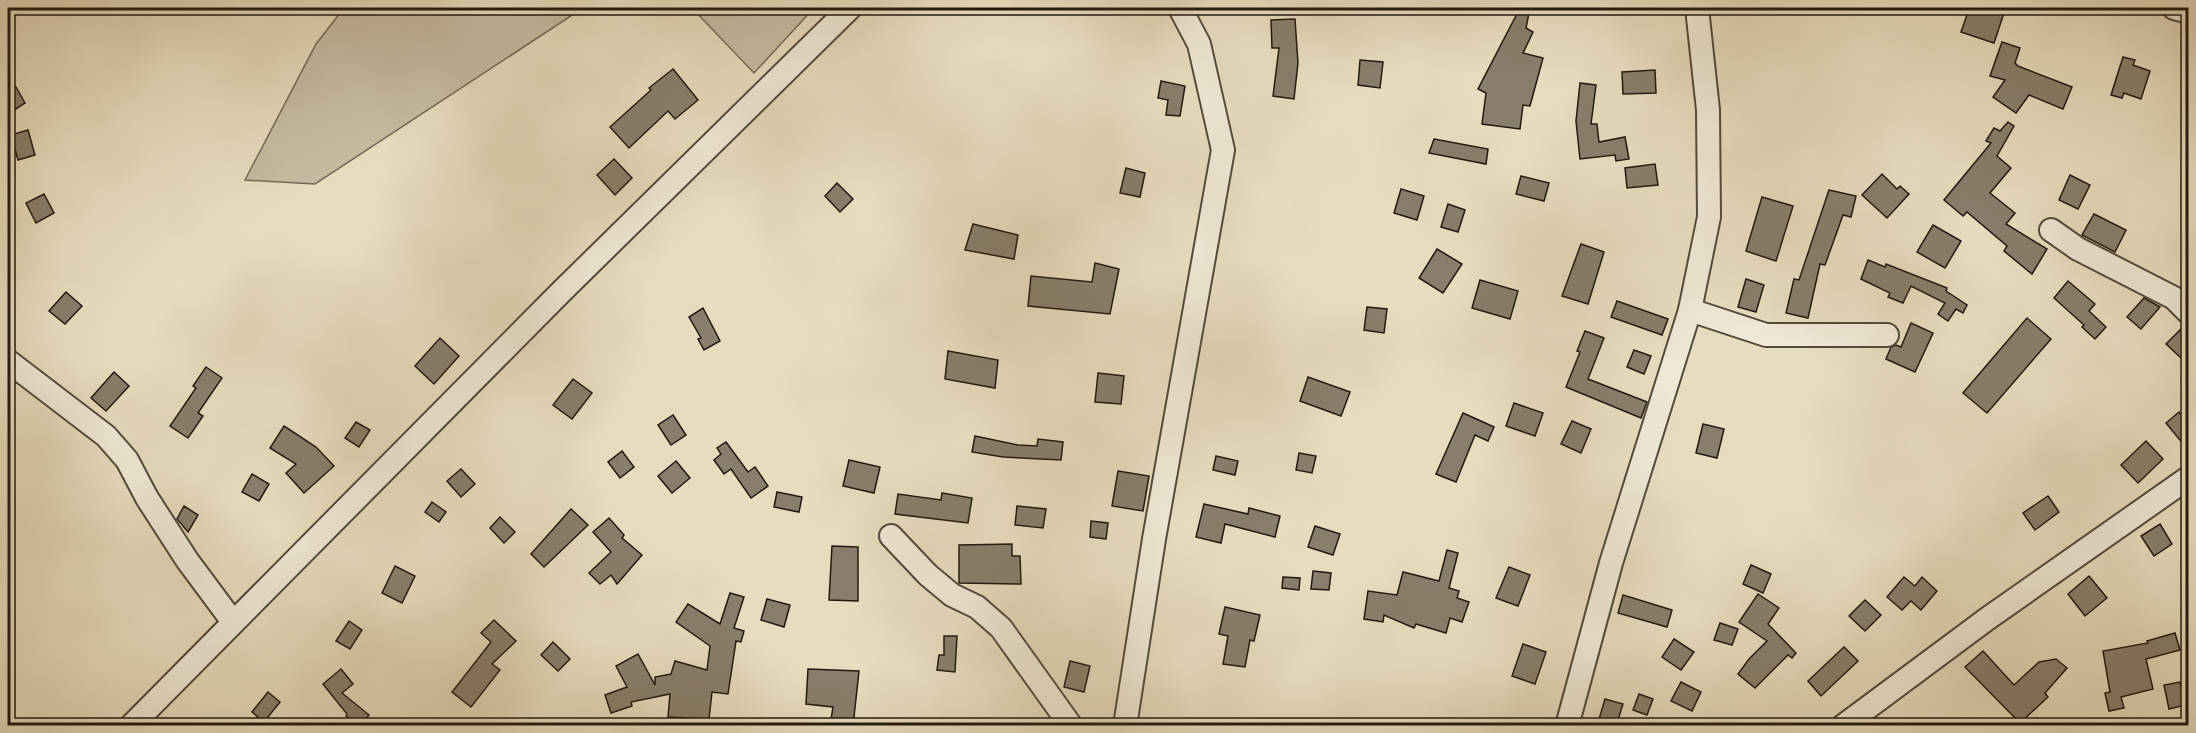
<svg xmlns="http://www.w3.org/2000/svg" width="2196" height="733" viewBox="0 0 2196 733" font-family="'Old Standard TT',serif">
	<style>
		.green { fill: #c6bba1; stroke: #746a59; stroke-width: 1.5 }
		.building { fill: #887e6b; stroke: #221811; stroke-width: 1.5 }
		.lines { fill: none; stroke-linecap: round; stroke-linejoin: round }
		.minor-casing { stroke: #53493c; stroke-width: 26 }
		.minor { stroke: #efe8d5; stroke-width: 22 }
	</style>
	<rect width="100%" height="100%" fill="#e7dcbe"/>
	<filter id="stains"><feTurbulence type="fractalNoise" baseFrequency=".00333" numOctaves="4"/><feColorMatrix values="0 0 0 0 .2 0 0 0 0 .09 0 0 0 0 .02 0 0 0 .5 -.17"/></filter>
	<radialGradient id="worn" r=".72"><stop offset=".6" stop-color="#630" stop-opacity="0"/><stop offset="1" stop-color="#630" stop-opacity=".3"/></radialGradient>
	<g class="green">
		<polygon points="344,8 583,8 315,184 245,180 316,44"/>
		<polygon points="692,8 814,8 754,73"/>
	</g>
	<g class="building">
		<polygon points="1520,8 1530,8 1526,28 1533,32 1523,53 1543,58 1530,106 1523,105 1520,129 1482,124 1486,93 1478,89"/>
		<polygon points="1986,8 2005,10 1994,43 1961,32 1969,9 1984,14"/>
		<polygon points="1295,19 1298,63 1294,99 1273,96 1279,48 1272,48 1271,20"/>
		<polygon points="2002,42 2020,48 2015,63 2018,66 2072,87 2063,109 2029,95 2016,113 1993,97 2005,80 1990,76"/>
		<polygon points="2123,57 2135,60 2133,65 2150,71 2141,99 2124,93 2122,98 2111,95"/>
		<polygon points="1360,60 1383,62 1380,88 1358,85"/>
		<polygon points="673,69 698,100 675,119 668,111 629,148 610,127 651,90 649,88"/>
		<polygon points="1655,70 1656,93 1623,94 1622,72"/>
		<polygon points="8,73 25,103 8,114"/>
		<polygon points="1161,81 1185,86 1180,116 1166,115 1168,100 1158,98"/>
		<polygon points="1580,83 1596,85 1591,124 1597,124 1599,142 1625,137 1629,159 1616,161 1615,155 1580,159 1576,121"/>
		<polygon points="2008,122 2014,126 1997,156 2011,168 1990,193 2015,213 2006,224 2047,249 2032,274 2004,251 2007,246 1967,212 1963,216 1944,200 1991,143 1986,141 1994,128 2000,131"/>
		<polygon points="28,130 35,155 18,160 11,135"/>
		<polygon points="1434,139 1488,149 1486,164 1429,153"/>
		<polygon points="614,159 632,178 615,195 597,175"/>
		<polygon points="1655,164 1658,185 1627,188 1625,168"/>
		<polygon points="1126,168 1145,173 1140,197 1120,193"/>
		<polygon points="1882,174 1897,189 1900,186 1909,194 1887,218 1862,195"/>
		<polygon points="2070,175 2090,185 2078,209 2059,200"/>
		<polygon points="1521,176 1549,183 1544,201 1516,194"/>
		<polygon points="837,183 853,199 840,212 825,196"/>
		<polygon points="1401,189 1424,196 1417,220 1394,213"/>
		<polygon points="1829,190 1856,196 1851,217 1843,215 1825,265 1820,264 1808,318 1786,313 1794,279 1799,280"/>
		<polygon points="44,194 54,213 36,223 26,203"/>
		<polygon points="1762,197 1793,206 1776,261 1746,251"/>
		<polygon points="1448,204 1465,210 1458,232 1441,227"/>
		<polygon points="2094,214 2126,230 2115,252 2082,235"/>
		<polygon points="973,224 1018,235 1014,259 965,250"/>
		<polygon points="1933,225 1961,241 1945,268 1917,252"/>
		<polygon points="1581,244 1604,252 1588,304 1562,296"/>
		<polygon points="1437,249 1462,264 1443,293 1419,278"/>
		<polygon points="1868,260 1885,267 1886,264 1947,288 1946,291 1967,305 1963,313 1956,309 1948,321 1938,314 1945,303 1911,286 1903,303 1888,297 1890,293 1861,279"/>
		<polygon points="1095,263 1119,269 1110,314 1028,306 1031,276 1092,282"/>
		<polygon points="1746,279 1764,285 1756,312 1738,307"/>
		<polygon points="1480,280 1518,291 1510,319 1472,308"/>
		<polygon points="2068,281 2095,304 2089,311 2106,327 2095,339 2082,327 2084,325 2054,298"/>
		<polygon points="66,292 82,306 65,324 49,311"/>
		<polygon points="2144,298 2160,307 2141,329 2127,317"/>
		<polygon points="1617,301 1668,319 1662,335 1611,317"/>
		<polygon points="1367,307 1387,309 1384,333 1364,330"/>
		<polygon points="703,308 720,341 704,350 698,339 701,338 689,317"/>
		<polygon points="2027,318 2051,339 1987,413 1963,393"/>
		<polygon points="1911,323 1933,333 1915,372 1886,359 1891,347 1896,345 1901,347"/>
		<polygon points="2185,325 2188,325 2188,350 2181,358 2166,344"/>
		<polygon points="1585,331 1604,338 1588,379 1647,402 1641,418 1566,387 1580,352 1577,351"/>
		<polygon points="440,338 459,356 434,384 415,366"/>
		<polygon points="1634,350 1651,356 1644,374 1627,367"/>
		<polygon points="948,351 998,360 995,388 945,379"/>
		<polygon points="206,367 222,378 198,413 203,416 188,438 170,426 196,388 193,386"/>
		<polygon points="114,372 129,386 106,411 91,398"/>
		<polygon points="1098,373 1124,376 1121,404 1095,402"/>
		<polygon points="1308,377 1350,392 1341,416 1300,401"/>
		<polygon points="573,379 592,393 572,419 553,405"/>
		<polygon points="1514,403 1543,413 1535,436 1506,426"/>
		<polygon points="2179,412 2188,424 2188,450 2166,423"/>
		<polygon points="1463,413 1494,427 1488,441 1475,435 1456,482 1436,474"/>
		<polygon points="673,415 686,435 671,445 658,425"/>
		<polygon points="1572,421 1591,429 1581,453 1561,444"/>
		<polygon points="356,422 370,430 359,447 345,438"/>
		<polygon points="1703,424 1724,429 1717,458 1696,453"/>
		<polygon points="284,426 316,447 334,466 304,493 286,473 296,464 270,448"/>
		<polygon points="975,436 1018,445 1037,446 1038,439 1063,442 1061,460 1003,457 972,452"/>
		<polygon points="2146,441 2163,459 2138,483 2121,465"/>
		<polygon points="726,442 748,472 755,467 768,486 751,498 731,469 724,474 714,460 721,454 717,448"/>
		<polygon points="622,451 634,467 620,478 608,462"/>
		<polygon points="1299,453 1316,456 1312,473 1296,470"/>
		<polygon points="1216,456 1238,461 1235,475 1213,470"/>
		<polygon points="849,460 880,467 874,493 843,486"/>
		<polygon points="676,461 690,478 672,493 658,476"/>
		<polygon points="461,469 475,484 461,497 447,481"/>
		<polygon points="1118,471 1149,476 1143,511 1112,506"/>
		<polygon points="252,474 269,484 259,501 242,492"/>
		<polygon points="777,492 802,497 799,512 774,507"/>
		<polygon points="942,493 972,498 968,523 895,514 898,494 941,500"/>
		<polygon points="2048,496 2059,512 2035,530 2023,513"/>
		<polygon points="432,502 446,512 439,522 425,512"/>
		<polygon points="1204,504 1248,514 1249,508 1280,516 1275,537 1225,524 1221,543 1196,537"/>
		<polygon points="184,506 198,515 188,532 177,519"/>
		<polygon points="1017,506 1046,509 1043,528 1015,525"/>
		<polygon points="571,509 588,525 544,567 531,554"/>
		<polygon points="500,517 515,532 504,543 490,528"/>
		<polygon points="609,518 624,535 622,538 642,555 617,584 611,575 600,584 589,573 611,552 593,532"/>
		<polygon points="1091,521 1108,523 1106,539 1090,537"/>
		<polygon points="2160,524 2172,544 2154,556 2141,536"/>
		<polygon points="1315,526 1340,534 1333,555 1308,547"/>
		<polygon points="1012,544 1012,556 1020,556 1021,584 959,583 959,545"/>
		<polygon points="832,546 858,547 858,601 829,600"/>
		<polygon points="1447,550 1458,553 1449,588 1459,591 1457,598 1469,602 1462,622 1450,618 1446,633 1416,624 1414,628 1384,615 1383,622 1364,619 1368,591 1397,595 1403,572 1439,581"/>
		<polygon points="1751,565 1771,574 1763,593 1743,584"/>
		<polygon points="395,566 415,576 402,603 382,593"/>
		<polygon points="1509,567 1530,575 1518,606 1496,598"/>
		<polygon points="1313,571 1331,573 1329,590 1311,589"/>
		<polygon points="2089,576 2107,598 2085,616 2068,594"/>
		<polygon points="1283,577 1300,578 1299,590 1282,588"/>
		<polygon points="1904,577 1915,586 1922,577 1937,591 1921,610 1911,601 1902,610 1887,597"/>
		<polygon points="730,593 744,597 734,628 744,631 741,642 736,641 728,694 712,692 709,719 668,717 670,694 631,702 632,706 611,713 605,695 627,687 616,666 638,654 655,685 655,677 671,674 675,661 707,670 710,646 676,622 688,604 720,624"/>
		<polygon points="1758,594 1779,608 1768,624 1796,653 1792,658 1788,655 1755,688 1738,674 1749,659 1767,641 1739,622"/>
		<polygon points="1623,595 1672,610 1667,627 1618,613"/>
		<polygon points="767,599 790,605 784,627 761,620"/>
		<polygon points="1865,600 1881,615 1865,631 1849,616"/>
		<polygon points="1225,607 1260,615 1254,641 1250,640 1245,667 1223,664 1228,636 1219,634"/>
		<polygon points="494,620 516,641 492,664 500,670 471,707 452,692 491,642 481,633"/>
		<polygon points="349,621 362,630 350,649 336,641"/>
		<polygon points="1720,623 1738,629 1732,645 1714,640"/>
		<polygon points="2175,633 2180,650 2146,659 2153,689 2121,697 2124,708 2109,711 2105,693 2110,692 2103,651 2148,643 2147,641"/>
		<polygon points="944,636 957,636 955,672 937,670 939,655 944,655"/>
		<polygon points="1674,639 1694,652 1681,670 1662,657"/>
		<polygon points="553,642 570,659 558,671 541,655"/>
		<polygon points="1523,644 1546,652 1535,684 1512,676"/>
		<polygon points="1844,647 1858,661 1821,696 1808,681"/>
		<polygon points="1983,651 2014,685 2039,662 2056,659 2067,668 2045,693 2048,697 2020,723 1965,667"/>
		<polygon points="1070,661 1090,666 1084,692 1064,687"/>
		<polygon points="341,669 353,684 342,693 369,715 360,726 346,716 347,714 323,684"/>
		<polygon points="808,669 859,671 853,726 830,726 833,707 806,704"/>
		<polygon points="1681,682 1701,692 1692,711 1671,701"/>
		<polygon points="2180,682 2185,705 2169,709 2164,685"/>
		<polygon points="268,692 280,702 264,722 252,712"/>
		<polygon points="1639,694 1653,699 1647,715 1633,710"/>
		<polygon points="1605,699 1623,704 1616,726 1597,726"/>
	</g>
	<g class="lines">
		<g class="minor-casing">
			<g id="minor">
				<polyline points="2174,8 2188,12"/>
				<polyline points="2051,230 2078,249 2174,298 2188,312"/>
				<polyline points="1690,310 1766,335 1887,335"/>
				<polyline points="8,361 106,436 127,460 147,498 187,560 233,622"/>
				<polyline points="891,536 928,575 952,595 977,607 1001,628 1071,726"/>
				<polyline points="131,726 562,291 850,8"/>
				<polyline points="1125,726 1154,539 1223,150 1199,44 1180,8"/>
				<polyline points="1567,726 1611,563 1690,310 1709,217 1708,110 1697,8"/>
				<polyline points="1843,726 1987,619 2188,478"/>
			</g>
		</g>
		<use href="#minor" class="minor"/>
	</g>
	<rect width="2196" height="733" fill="none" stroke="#e7dcbe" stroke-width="30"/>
	<rect x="9" y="9" width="2178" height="715" fill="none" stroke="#221811" stroke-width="3"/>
	<rect x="15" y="15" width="2166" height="703" fill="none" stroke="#221811" stroke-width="1.5"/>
	<rect width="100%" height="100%" filter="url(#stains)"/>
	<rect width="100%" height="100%" fill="url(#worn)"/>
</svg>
